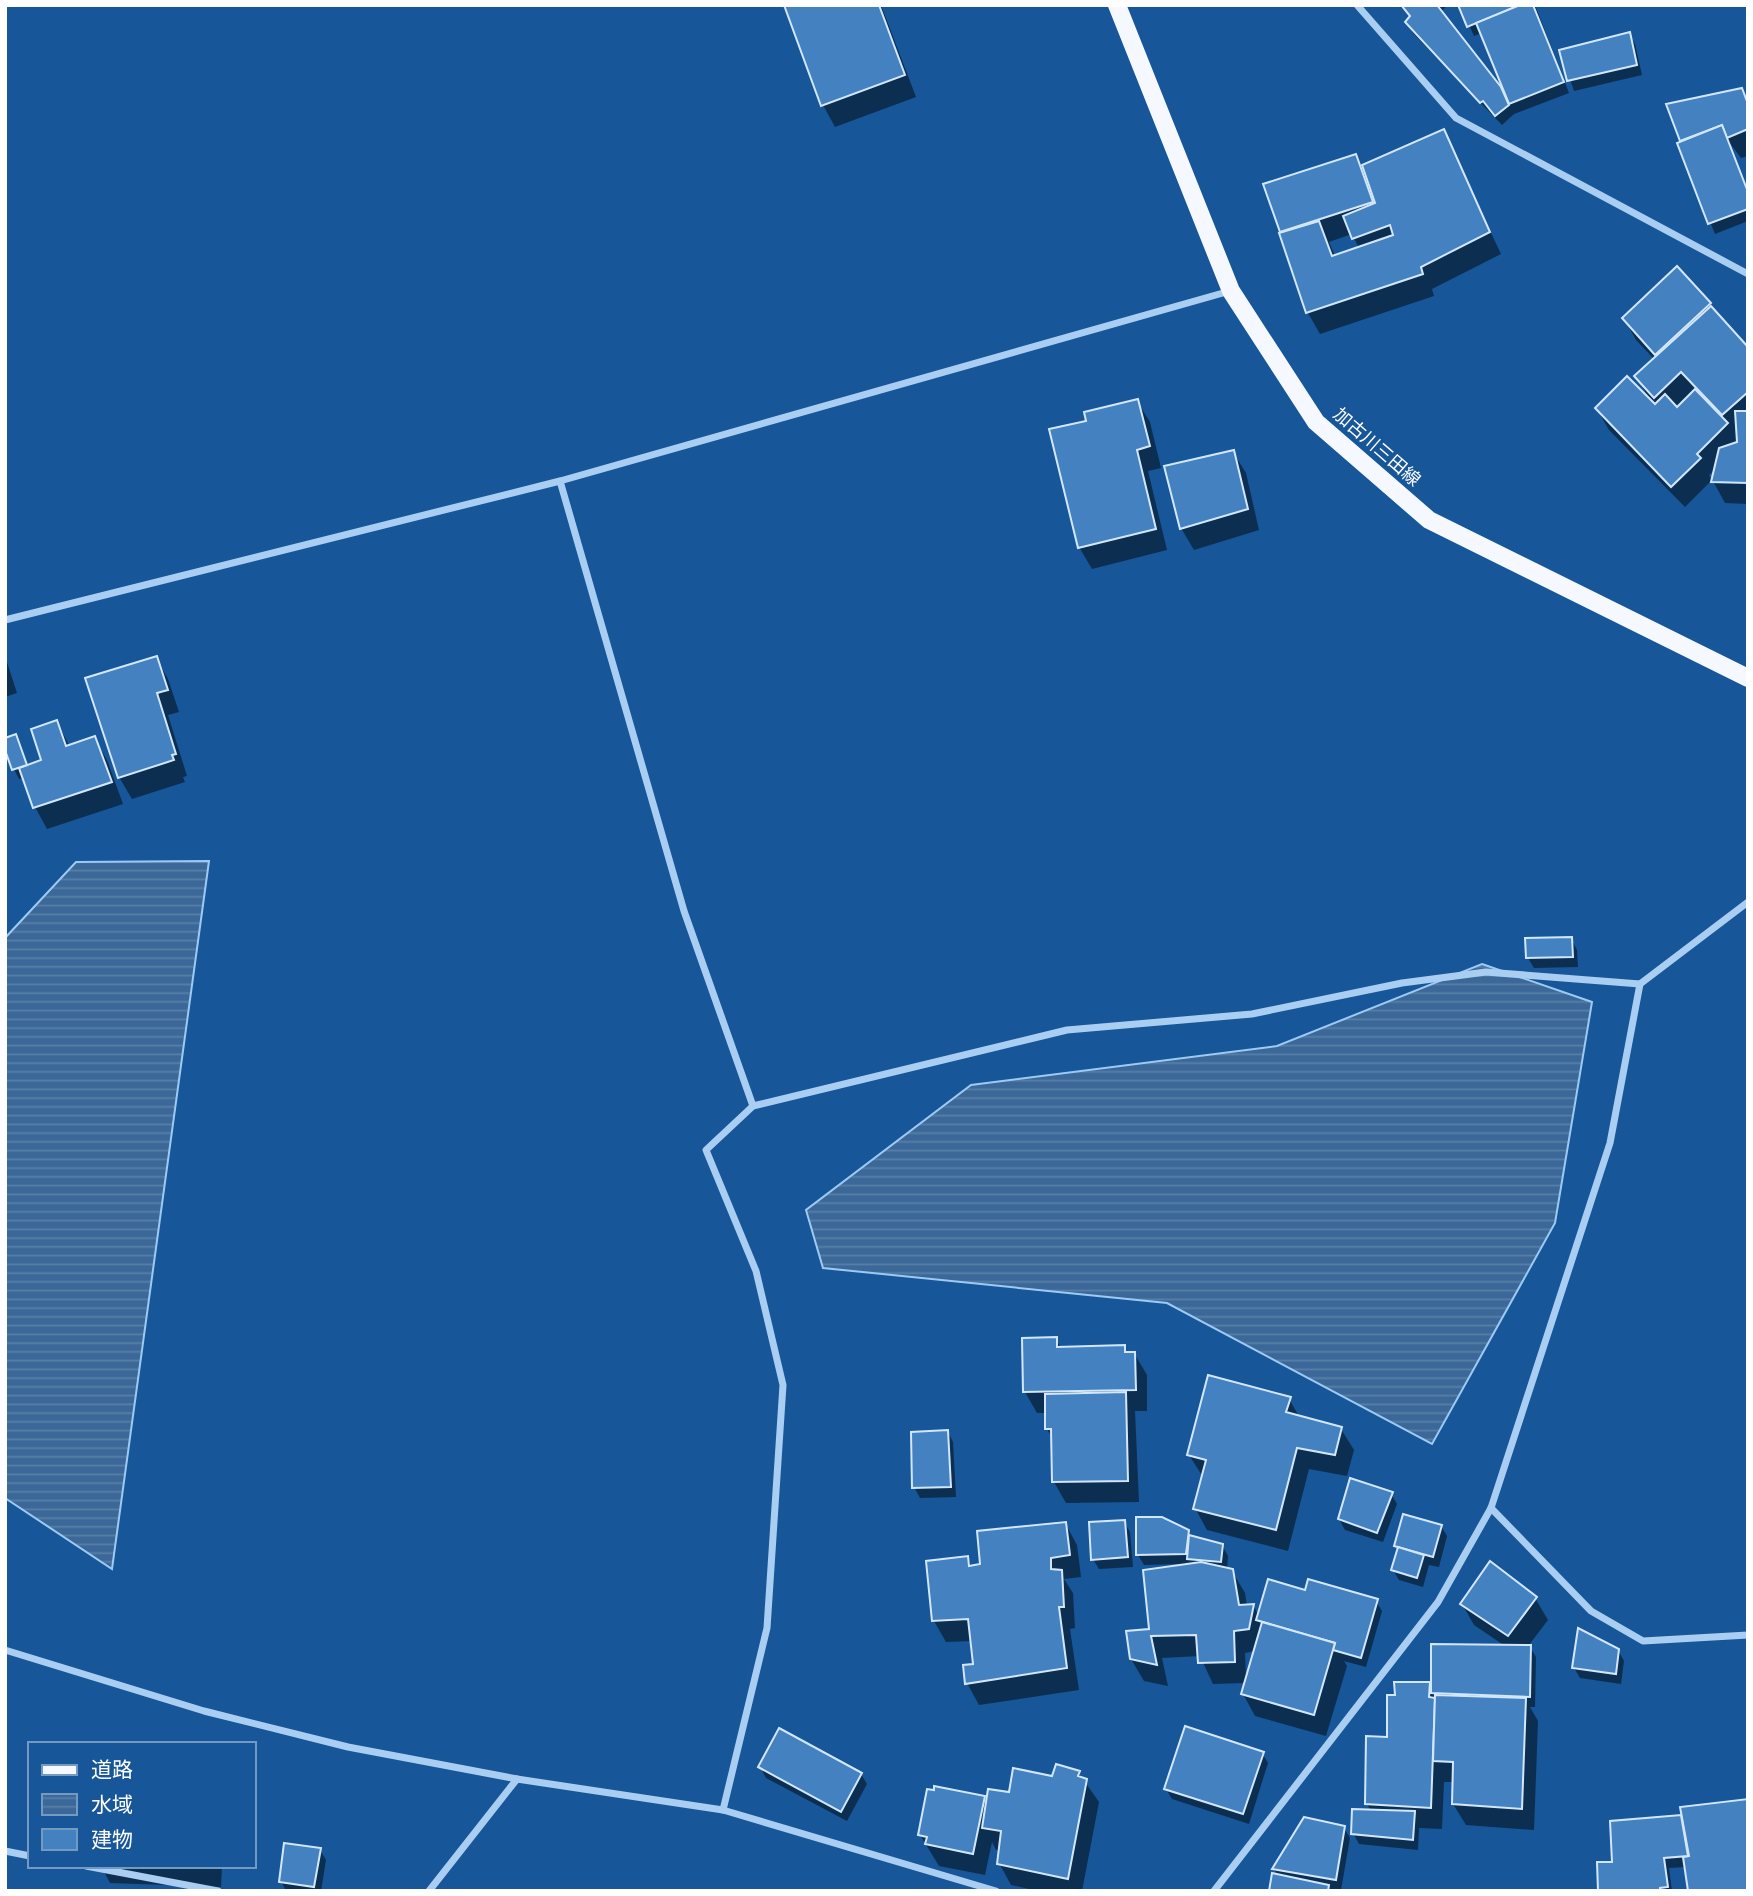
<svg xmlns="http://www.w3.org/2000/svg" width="1753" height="1896" viewBox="0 0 1753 1896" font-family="Signika,'Noto Sans JP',sans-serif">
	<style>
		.water { fill: url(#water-rules); stroke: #9dcaf4; stroke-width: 2 }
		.shadow { fill: #0007; fill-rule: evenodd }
		.building { fill: #4481c1; stroke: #d2e7fc; stroke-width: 2 }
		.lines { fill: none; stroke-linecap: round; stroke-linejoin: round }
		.minor { stroke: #aacef2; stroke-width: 7 }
		.primary { stroke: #f5f9ff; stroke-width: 18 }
		.labels { text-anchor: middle; stroke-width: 5; stroke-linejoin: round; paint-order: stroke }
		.street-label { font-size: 18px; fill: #fff; stroke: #175699 }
	</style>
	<defs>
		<pattern id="water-rules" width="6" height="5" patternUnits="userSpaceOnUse" patternTransform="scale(1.75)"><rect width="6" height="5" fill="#3b6898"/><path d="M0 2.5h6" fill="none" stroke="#587fa7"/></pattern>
	</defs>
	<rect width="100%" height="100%" fill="#175699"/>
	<g class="water">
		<polygon points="209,861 112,1569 5,1498 5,938 76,862"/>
		<polygon points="1482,964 1592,1002 1555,1223 1432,1444 1167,1303 823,1268 806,1210 971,1085 1277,1046"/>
	</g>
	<g class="shadow">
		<polygon points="786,5 881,5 916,97 835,127 823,105"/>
		<polygon points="1399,5 1447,5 1441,12 1506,95 1482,33 1474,36 1460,5 1535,5 1569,93 1514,114 1502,125 1413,33 1407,22 1411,18"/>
		<polygon points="1629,34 1635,44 1642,75 1574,91 1561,52"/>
		<polygon points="1741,90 1748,101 1748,156 1741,158 1729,142 1748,191 1748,221 1715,234 1679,144 1683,142 1668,105"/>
		<path d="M1443,131L1501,254L1432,289L1434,296L1320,334L1308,313L1265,185L1355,156L1362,167ZM1352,234L1359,248L1335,256L1329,242Z"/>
		<polygon points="1709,304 1748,349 1748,504 1725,503 1713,481 1716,469 1709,475 1712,480 1685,507 1609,430 1597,409 1650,400 1636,376 1654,359 1636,340 1624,318"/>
		<polygon points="1137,401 1150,422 1161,468 1148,471 1167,550 1092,569 1079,547 1088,422"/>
		<polygon points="1233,452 1246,473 1259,530 1194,550 1181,528"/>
		<polygon points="5,656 17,693 5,697"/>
		<polygon points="156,658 168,679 179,712 168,715 187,776 183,777 185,782 132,799 119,777"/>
		<polygon points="57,722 70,747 94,738 107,760 123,804 47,829 35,807 24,778 19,779 14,769 15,736 28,767 43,761"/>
		<polygon points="1571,939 1577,950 1578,967 1534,968 1528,958"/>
		<polygon points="1056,1339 1061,1348 1124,1347 1128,1354 1134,1353 1147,1375 1147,1411 1135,1411 1139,1502 1066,1503 1054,1482 1053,1439 1047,1429 1047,1413 1037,1413 1025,1392"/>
		<polygon points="1289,1399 1300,1418 1341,1429 1354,1450 1347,1476 1309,1469 1288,1551 1207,1530 1195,1508 1203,1477 1189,1455"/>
		<polygon points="948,1432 953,1442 956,1497 920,1498 914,1487"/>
		<polygon points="1391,1494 1397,1504 1383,1542 1345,1530 1339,1519"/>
		<polygon points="1405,1516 1441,1526 1447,1536 1439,1567 1429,1565 1423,1587 1399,1580 1393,1570"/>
		<polygon points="1124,1522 1130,1532 1133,1567 1099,1569 1093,1559"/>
		<polygon points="1065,1523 1077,1545 1081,1577 1064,1579 1073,1593 1075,1628 1070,1629 1079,1690 979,1705 967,1683 975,1665 972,1641 946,1642 934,1621 967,1558 972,1567 982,1566"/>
		<path d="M1188,1532L1191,1537L1222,1545L1228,1556L1227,1570L1232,1571L1245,1593L1247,1606L1253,1605L1259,1616L1307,1592L1376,1601L1382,1611L1366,1667L1344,1661L1347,1666L1326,1736L1255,1716L1243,1694L1246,1683L1213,1684L1200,1656L1162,1658L1168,1686L1144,1681L1131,1659L1151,1630L1178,1567V1564L1144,1565L1138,1555ZM1255,1651L1246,1679L1245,1653Z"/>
		<polygon points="1535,1598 1548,1620 1529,1645 1536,1657 1535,1707 1530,1707 1538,1721 1534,1830 1466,1825 1453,1804 1454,1782 1444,1782 1442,1829 1419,1828 1418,1850 1359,1844 1353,1833 1371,1811 1367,1804 1389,1739 1397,1697 1429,1683 1432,1690 1505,1646 1474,1625 1462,1604"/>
		<polygon points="1618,1650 1624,1661 1621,1684 1580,1678 1574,1668"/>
		<polygon points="1262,1753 1268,1763 1249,1824 1172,1799 1166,1789"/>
		<polygon points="760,1767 861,1774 867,1784 847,1821 766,1778"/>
		<polygon points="1078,1772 1099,1802 1082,1891 1038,1891 1011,1885 999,1863 1000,1850 996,1850 992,1842 985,1875 939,1866 920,1835 984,1798 987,1804 1053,1778"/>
		<polygon points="1748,1800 1686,1867 1669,1868 1672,1891 1600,1891 1614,1863 1680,1817 1685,1825"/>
		<polygon points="1344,1828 1350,1838 1341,1890 1271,1891 1278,1876 1274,1869"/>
		<polygon points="320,1850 326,1860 321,1891 286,1891 281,1881"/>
		<polygon points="101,1866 222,1866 221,1887 110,1883"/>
	</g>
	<g class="building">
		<polygon points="784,5 879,5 905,75 821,106"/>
		<polygon points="1401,5 1437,5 1501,87 1509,105 1495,116 1483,101 1480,103 1405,22 1410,16"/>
		<polygon points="1458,5 1520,5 1467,27"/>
		<polygon points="1520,5 1533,5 1564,82 1509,104 1476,23"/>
		<polygon points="1630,32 1637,65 1567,81 1559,50"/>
		<polygon points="1742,88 1748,104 1748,129 1727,138 1722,125 1680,141 1666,104"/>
		<polygon points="1722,125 1748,192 1748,209 1708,224 1677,143"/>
		<polygon points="1444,129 1490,232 1421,267 1423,274 1306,313 1279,233 1319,221 1332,256 1393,235 1390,225 1352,239 1343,216 1375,203 1362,165"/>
		<polygon points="1356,154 1373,202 1280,232 1263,184"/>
		<polygon points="1677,266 1711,303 1655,355 1622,318"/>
		<polygon points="1711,306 1748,347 1748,392 1722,415 1681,372 1654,398 1634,376"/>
		<polygon points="1627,376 1655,404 1665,394 1677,407 1695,389 1728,423 1697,454 1701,458 1671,487 1595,408"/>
		<polygon points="1138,399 1150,446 1137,450 1156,529 1078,548 1049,429 1086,421 1084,412"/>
		<polygon points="1735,411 1748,411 1748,483 1711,482 1719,448 1737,442"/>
		<polygon points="1234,450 1248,509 1180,529 1164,466"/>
		<polygon points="157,656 168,690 157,693 176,754 172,755 174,760 118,778 85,678"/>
		<polygon points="57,720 66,746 95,736 112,782 33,808 19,768 41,760 31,729"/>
		<polygon points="16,734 27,765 12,770 5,750 5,738"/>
		<polygon points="1572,937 1573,957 1526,958 1525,938"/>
		<polygon points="1057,1337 1057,1347 1125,1345 1125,1352 1135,1352 1136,1390 1023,1392 1022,1338"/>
		<polygon points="1208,1375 1291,1397 1286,1412 1342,1427 1335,1455 1297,1448 1276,1530 1193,1509 1206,1460 1187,1455"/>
		<polygon points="1126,1392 1128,1481 1052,1482 1051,1429 1045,1429 1045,1394"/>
		<polygon points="948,1430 951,1487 912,1488 911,1432"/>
		<polygon points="1350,1478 1393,1492 1377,1533 1338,1519"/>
		<polygon points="1403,1514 1442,1525 1433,1557 1394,1546"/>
		<polygon points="1136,1517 1162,1517 1189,1530 1186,1554 1136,1555"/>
		<polygon points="1125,1520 1128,1557 1091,1560 1089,1522"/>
		<polygon points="1066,1522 1070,1555 1051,1558 1051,1569 1062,1570 1064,1607 1059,1607 1067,1668 965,1684 963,1665 973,1664 968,1619 932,1621 926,1561 968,1556 969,1566 980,1564 977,1531"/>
		<polygon points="1189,1535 1223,1544 1221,1562 1187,1559"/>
		<polygon points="1398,1547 1424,1555 1417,1578 1391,1570"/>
		<polygon points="1490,1561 1537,1597 1508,1636 1460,1604"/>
		<polygon points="1201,1562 1233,1569 1239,1605 1254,1604 1249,1629 1234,1631 1235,1662 1198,1663 1196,1635 1151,1636 1157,1665 1130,1659 1126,1631 1149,1629 1143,1570"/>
		<polygon points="1268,1579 1305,1590 1308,1579 1378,1599 1361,1658 1333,1650 1335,1643 1256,1620"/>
		<polygon points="1262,1622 1335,1643 1314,1715 1241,1694"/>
		<polygon points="1578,1628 1619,1649 1616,1674 1572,1668"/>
		<polygon points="1431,1644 1531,1645 1530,1697 1431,1693"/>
		<polygon points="1394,1682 1430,1682 1429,1697 1435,1698 1431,1808 1365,1804 1366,1736 1387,1737 1387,1695 1395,1695"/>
		<polygon points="1435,1695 1526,1698 1522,1809 1452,1804 1453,1762 1433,1761"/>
		<polygon points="1185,1726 1264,1752 1243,1814 1164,1789"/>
		<polygon points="779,1728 862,1773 841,1812 758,1767"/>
		<polygon points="1056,1764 1080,1771 1078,1776 1087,1779 1068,1879 997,1864 1001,1831 982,1828 988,1789 1009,1792 1013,1768 1052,1776"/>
		<polygon points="934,1786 985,1796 973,1854 925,1844 927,1837 918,1835 927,1789 934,1790"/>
		<polygon points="1748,1799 1748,1891 1688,1891 1683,1857 1689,1856 1680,1807"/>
		<polygon points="1352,1809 1415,1811 1413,1840 1351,1834"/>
		<polygon points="1681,1815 1688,1856 1664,1858 1668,1887 1660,1888 1660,1891 1598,1891 1597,1862 1612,1862 1610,1821"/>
		<polygon points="1304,1817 1345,1826 1336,1880 1272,1869"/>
		<polygon points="284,1843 321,1848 314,1887 279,1882"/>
		<polygon points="1272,1873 1329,1885 1328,1891 1269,1891"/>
	</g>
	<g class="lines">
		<g class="minor">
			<polyline points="1357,5 1456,118 1748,274"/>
			<polyline points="560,481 684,911 753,1106"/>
			<polyline points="5,620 560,481 1230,291"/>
			<polyline points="1491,1508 1591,1611 1643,1641 1748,1635"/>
			<polyline points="5,1650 204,1711 348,1747 517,1779 723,1810 996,1891"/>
			<polyline points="723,1810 767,1628 783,1385 756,1271 706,1150 753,1106 1067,1030 1252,1014 1402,983 1486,972 1640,984"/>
			<polyline points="5,1851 30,1856"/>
			<polyline points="86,1866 218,1891"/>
			<polyline points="429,1891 517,1779"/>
			<polyline points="1214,1891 1438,1602 1491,1508 1610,1143 1640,984 1748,902"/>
		</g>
		<polyline class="primary" points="1117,5 1231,291 1316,422 1429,520 1748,678"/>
	</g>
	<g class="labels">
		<g class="street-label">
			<text transform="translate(1377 447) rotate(41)" y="6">加古川三田線</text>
		</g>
	</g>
	<rect width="1753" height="1896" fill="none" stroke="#ffffff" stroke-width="14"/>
	<rect x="28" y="1742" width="228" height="126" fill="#175699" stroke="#749ac2" stroke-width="2"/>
	<rect x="42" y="1765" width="35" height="10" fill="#f5f9ff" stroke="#749ac2" stroke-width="2"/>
	<text x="91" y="1777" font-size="21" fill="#ffffff">道路</text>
	<rect x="42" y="1794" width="35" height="21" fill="url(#water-rules)" stroke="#749ac2" stroke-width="2"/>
	<text x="91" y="1812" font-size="21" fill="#ffffff">水域</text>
	<rect x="42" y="1829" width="35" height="21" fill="#4481c1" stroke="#749ac2" stroke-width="2"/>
	<text x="91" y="1847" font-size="21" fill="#ffffff">建物</text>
</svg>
